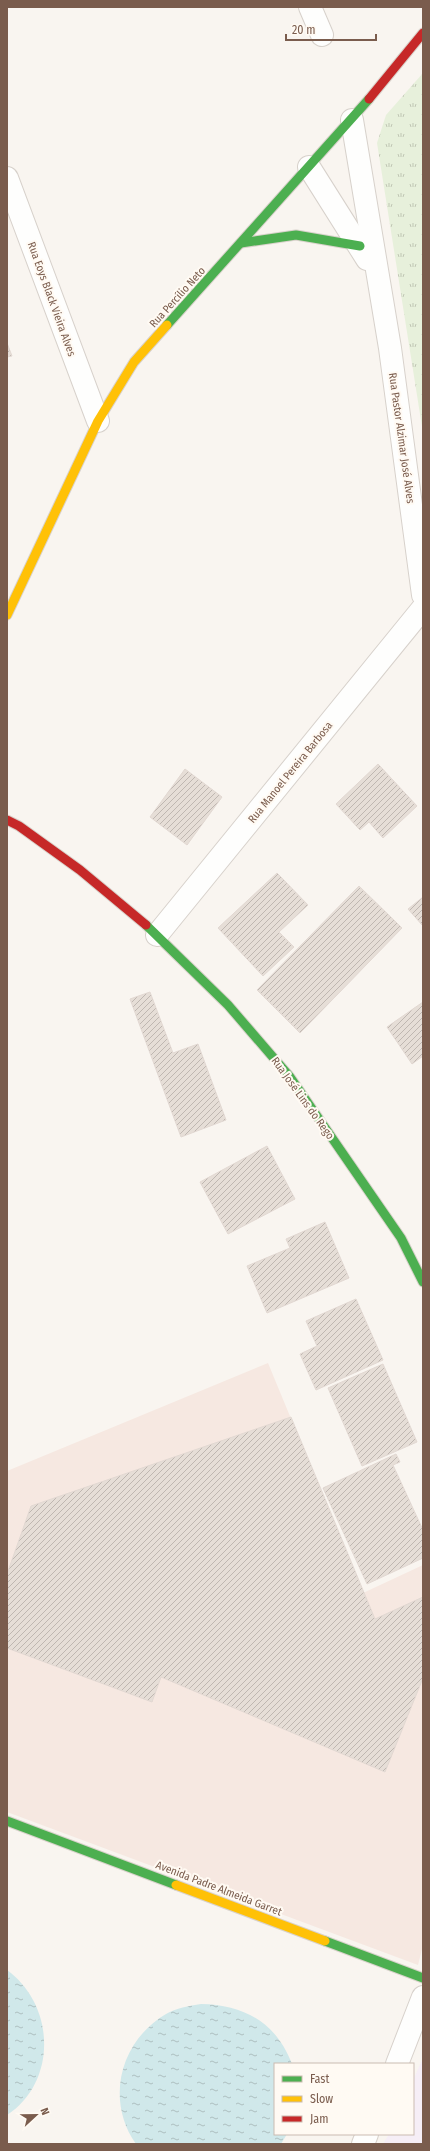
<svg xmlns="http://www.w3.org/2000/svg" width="430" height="2151" viewBox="0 0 430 2151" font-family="'Fira Sans Condensed',sans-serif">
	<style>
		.commercial { fill: #f6e8e1 }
		.education { fill: #f6eef6 }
		.park { fill: url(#park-tufts) }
		.water { fill: url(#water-ripples) }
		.building { fill: url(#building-hatch); stroke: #e2d8d2 }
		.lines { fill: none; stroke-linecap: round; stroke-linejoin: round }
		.street-casing { stroke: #d7d1cb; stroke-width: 24 }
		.fast-casing { stroke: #d9d2cb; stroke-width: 11 }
		.slow-casing { stroke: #d9d2cb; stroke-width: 11 }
		.jam-casing { stroke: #d9d2cb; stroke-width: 11 }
		.street { stroke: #fefefd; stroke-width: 22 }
		.fast { stroke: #4caf50; stroke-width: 9 }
		.slow { stroke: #ffc107; stroke-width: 9 }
		.jam { stroke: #c62828; stroke-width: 9 }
		.labels { text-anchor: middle; stroke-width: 4; stroke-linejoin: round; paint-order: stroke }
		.street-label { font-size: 11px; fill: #7a5c4d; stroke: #fffaf3 }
	</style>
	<defs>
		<pattern id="park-tufts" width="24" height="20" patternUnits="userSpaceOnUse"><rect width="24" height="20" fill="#e7f0db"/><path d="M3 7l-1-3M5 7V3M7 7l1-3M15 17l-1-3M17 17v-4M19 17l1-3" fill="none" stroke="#c0c6b4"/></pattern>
		<pattern id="water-ripples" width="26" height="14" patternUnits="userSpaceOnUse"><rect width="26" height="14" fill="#d0e8ea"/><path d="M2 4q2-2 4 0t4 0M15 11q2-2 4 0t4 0" fill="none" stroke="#aebfc0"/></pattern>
		<pattern id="building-hatch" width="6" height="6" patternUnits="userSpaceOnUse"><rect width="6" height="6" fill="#e6ded7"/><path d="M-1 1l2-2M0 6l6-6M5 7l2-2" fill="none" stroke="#bfb7b1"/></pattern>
	</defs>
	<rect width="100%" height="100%" fill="#f9f5f0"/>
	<polygon class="commercial" points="268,1363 363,1593 423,1565 423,1945 418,1965 7,1812 7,1471"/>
	<polygon class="education" points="423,2058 423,2144 383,2144 389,2134 413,2134 413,2080"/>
	<polygon class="park" points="423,73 423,433 377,143 386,115"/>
	<g class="water">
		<path d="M7,1970C55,2005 58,2081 7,2115Z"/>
		<path d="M201,2004C244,2005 276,2022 292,2064H275V2134H287L281,2144H136C105,2100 120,2041 166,2014C176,2008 189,2006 201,2004Z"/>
	</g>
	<g class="building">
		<polygon points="7,343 12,356 7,357"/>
		<polygon points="378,764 417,806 383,838 369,822 360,830 336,804"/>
		<polygon points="185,769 222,797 187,845 150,817"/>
		<polygon points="277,873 308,905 279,932 294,947 263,976 218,928"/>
		<polygon points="359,886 402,928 300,1033 257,990"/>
		<polygon points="423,897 423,926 408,909"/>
		<polygon points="150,992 173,1053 198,1044 226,1120 181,1137 130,999"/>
		<polygon points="423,1002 423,1056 412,1064 387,1027"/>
		<polygon points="267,1146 295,1199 228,1234 200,1182"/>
		<polygon points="325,1222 349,1278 267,1313 247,1266 290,1248 286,1239"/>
		<polygon points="356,1299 383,1360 316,1390 300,1354 317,1346 306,1321"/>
		<polygon points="383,1364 417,1442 362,1466 328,1388"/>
		<polygon points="291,1417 375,1619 423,1597 423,1678 385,1772 161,1677 152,1702 7,1648 7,1574 31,1506"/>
		<polygon points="396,1454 400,1462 393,1465 423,1530 423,1558 367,1584 323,1488"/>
	</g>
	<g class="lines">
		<g class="street-casing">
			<g id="street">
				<polyline points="310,7 322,35"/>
				<polyline points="352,120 390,348 423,595"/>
				<polyline points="309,167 367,259"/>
				<polyline points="7,178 98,421"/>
				<polyline points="157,935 423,608"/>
				<polyline points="397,2064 423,1997"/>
				<polyline points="363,2144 367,2134"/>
			</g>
		</g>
		<g class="fast-casing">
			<g id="fast">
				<polyline points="241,243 296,235 360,246"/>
				<polyline points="167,325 369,99"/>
				<polyline points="146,925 228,1005 290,1077 401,1238 423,1282"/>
				<polyline points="7,1821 176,1885"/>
				<polyline points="325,1941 423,1978"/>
			</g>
		</g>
		<g class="slow-casing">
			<g id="slow">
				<polyline points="7,615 98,421 134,362 167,325"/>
				<polyline points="176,1885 325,1941"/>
			</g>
		</g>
		<g class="jam-casing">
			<g id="jam">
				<polyline points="369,99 423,33"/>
				<polyline points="7,820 19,826 80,870 146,925"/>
			</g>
		</g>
		<use href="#street" class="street"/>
		<use href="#fast" class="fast"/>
		<use href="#slow" class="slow"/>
		<use href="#jam" class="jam"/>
	</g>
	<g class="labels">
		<g class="street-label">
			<text transform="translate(177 297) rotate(-48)" y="4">Rua Percílio Neto</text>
			<text transform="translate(52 299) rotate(70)" y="4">Rua Eoys Black Vieira Alves</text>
			<text transform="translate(402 438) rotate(82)" y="4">Rua Pastor Alzimar José Alves</text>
			<text transform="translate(290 772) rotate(-51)" y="4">Rua Manoel Pereira Barbosa</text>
			<text transform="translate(303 1098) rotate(54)" y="4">Rua José Lins do Rego</text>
			<text transform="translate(219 1888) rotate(21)" y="4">Avenida Padre Almeida Garret</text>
		</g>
	</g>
	<rect width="430" height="2151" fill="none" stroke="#7a5c4d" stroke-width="16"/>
	<rect x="274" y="2063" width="140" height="72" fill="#fffaf3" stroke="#cabbb1"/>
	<rect x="282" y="2076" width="20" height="6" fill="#4caf50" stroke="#cabbb1"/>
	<text x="310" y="2083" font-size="12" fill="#7a5c4d">Fast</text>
	<rect x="282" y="2096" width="20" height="6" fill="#ffc107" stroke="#cabbb1"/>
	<text x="310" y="2103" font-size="12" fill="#7a5c4d">Slow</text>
	<rect x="282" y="2116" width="20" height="6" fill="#c62828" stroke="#cabbb1"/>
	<text x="310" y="2123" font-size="12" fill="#7a5c4d">Jam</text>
	<g transform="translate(36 2115) rotate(68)" stroke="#fffaf3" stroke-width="3" paint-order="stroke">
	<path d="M0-3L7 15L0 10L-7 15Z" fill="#7a5c4d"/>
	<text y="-6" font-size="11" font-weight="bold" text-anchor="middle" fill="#7a5c4d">N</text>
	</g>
	<path d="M286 34v6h90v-6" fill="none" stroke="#7a5c4d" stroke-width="2"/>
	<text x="292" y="34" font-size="12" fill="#7a5c4d" stroke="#fffaf3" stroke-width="3" paint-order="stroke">20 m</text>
</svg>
